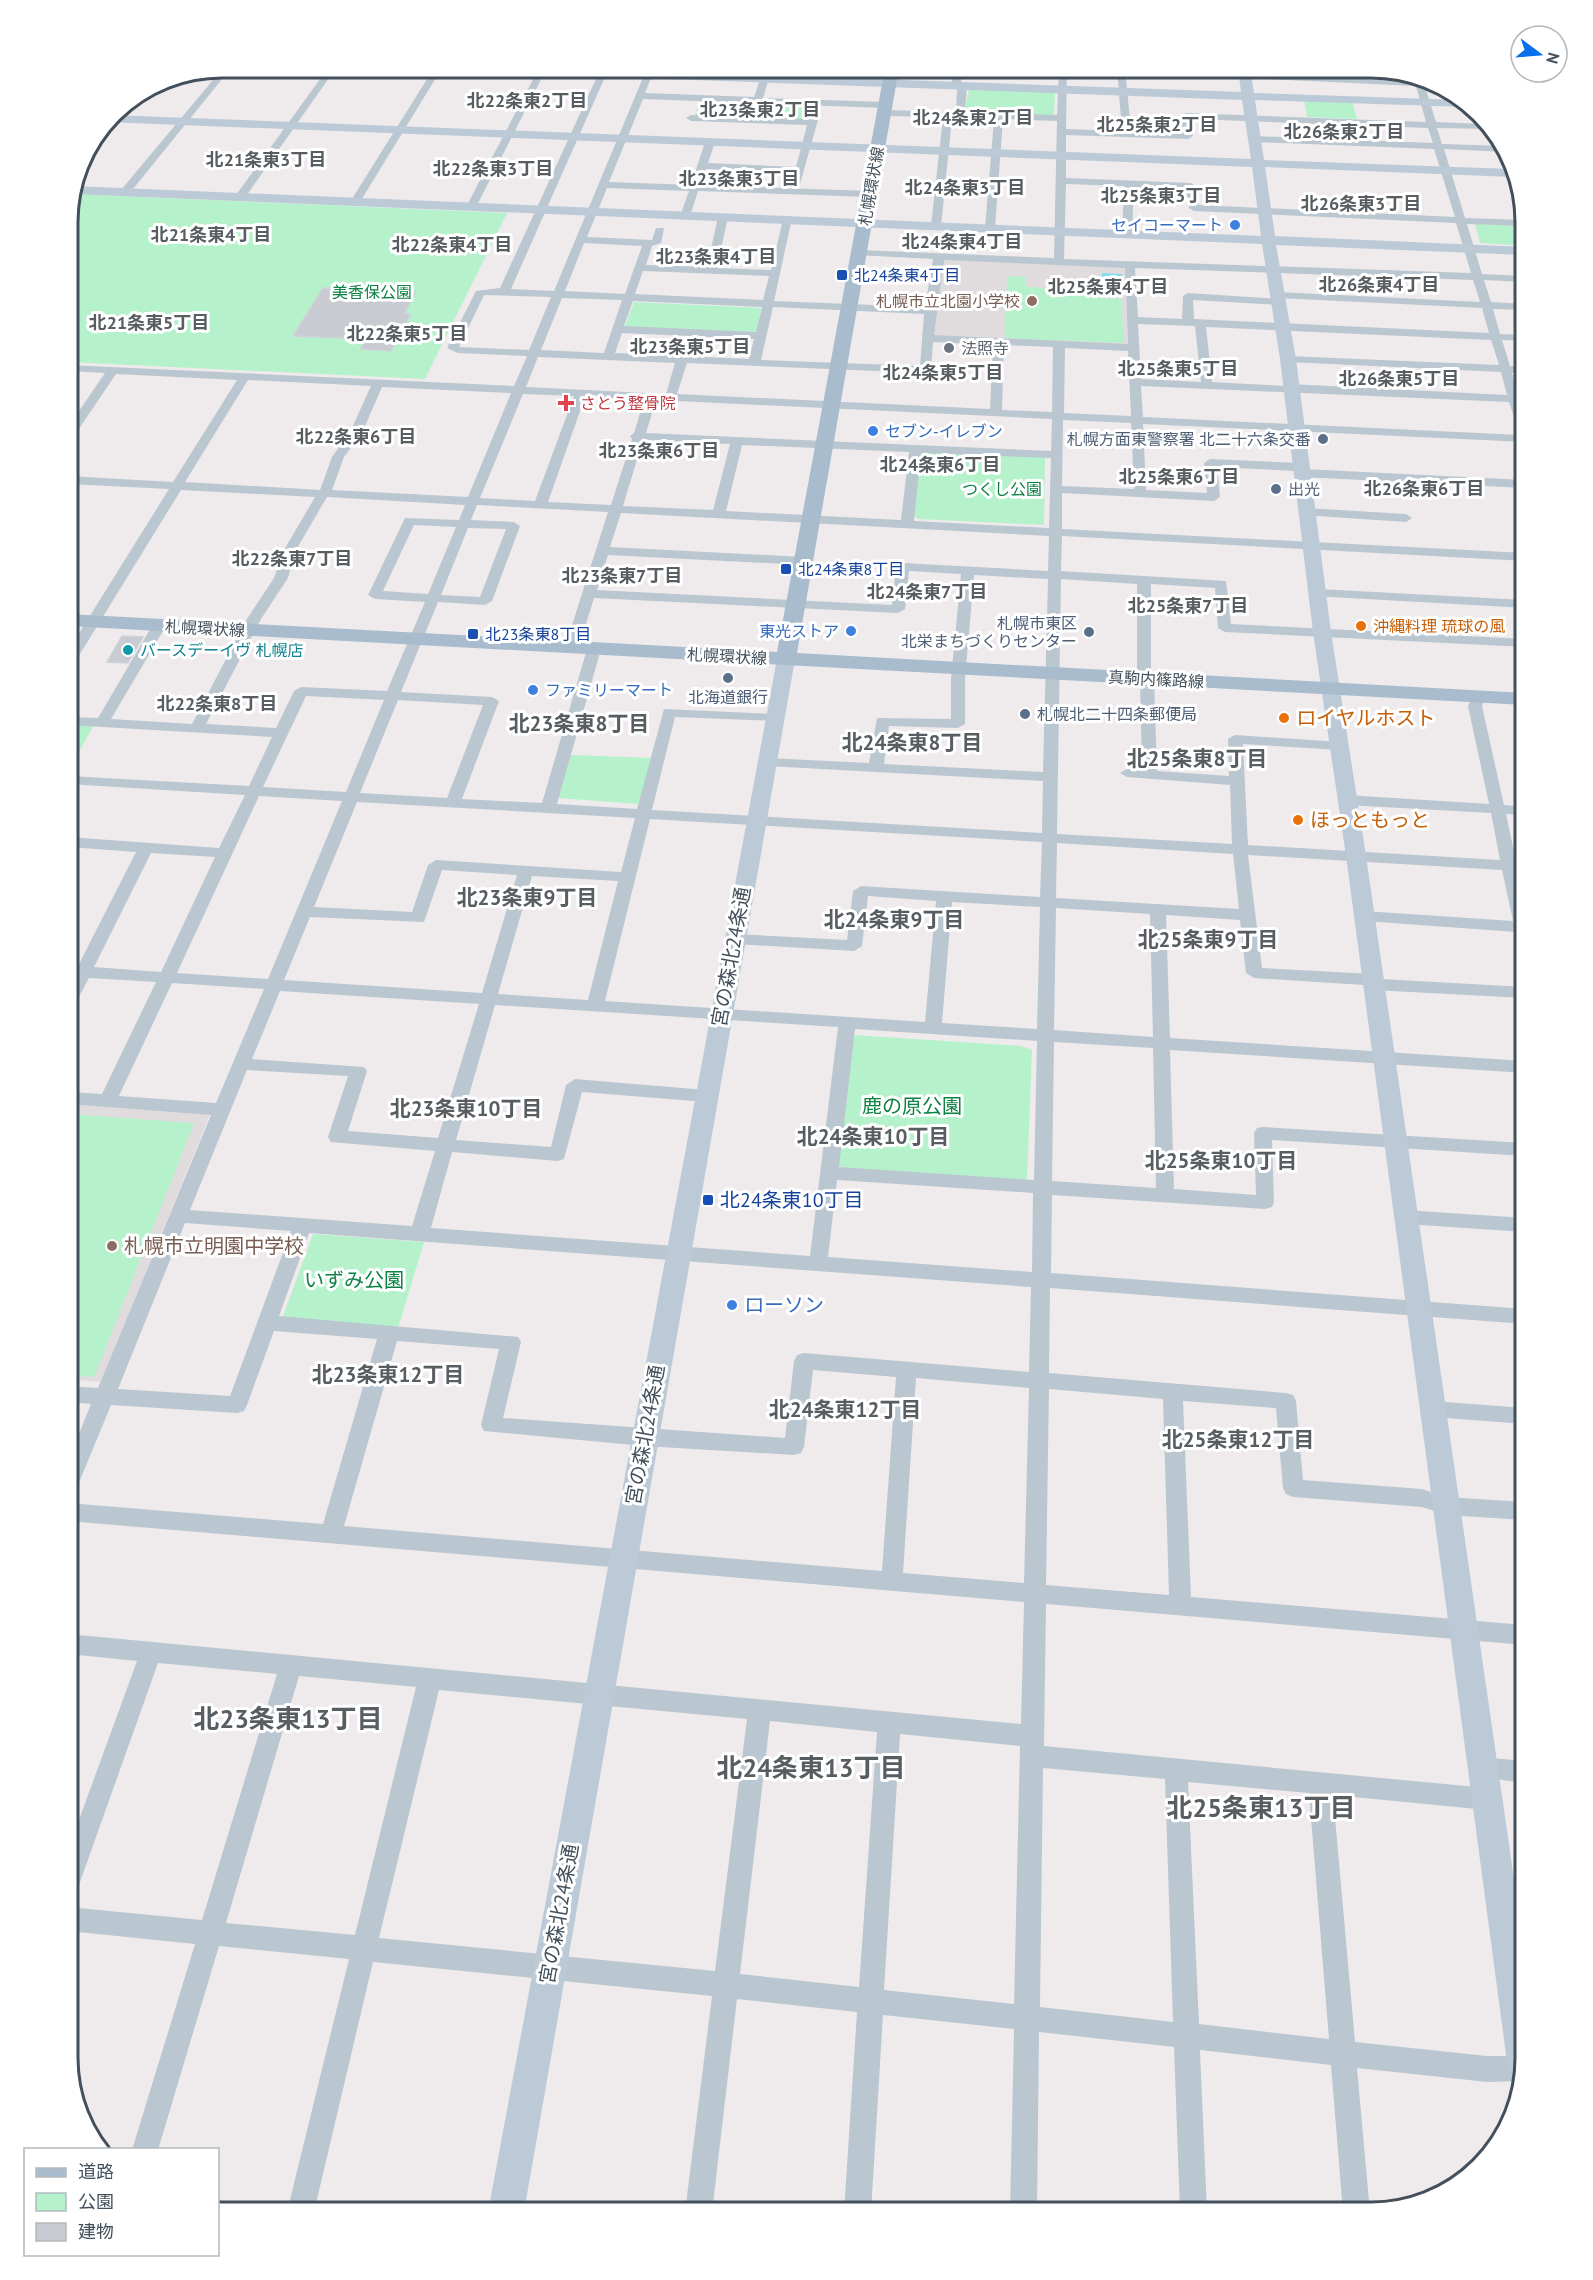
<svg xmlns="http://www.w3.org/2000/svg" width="1593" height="2280" viewBox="0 0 1593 2280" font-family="'PT Sans','Noto Sans JP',sans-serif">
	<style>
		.education { fill: #e0dcde }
		.green { fill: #b5f2cb }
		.water { fill: #7eddf3 }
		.building { fill: #c8cbd2; stroke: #cfd2d8; stroke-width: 1.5 }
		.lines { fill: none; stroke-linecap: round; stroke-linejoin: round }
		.street { fill: #bbc7d0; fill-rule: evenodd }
		.secondary { fill: #bccad7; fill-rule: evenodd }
		.primary { fill: #a8bcce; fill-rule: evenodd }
		.shop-dot { fill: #3f7fe0; stroke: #fff; stroke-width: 2 }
		.transit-dot { fill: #1a4fb4; stroke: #fff; stroke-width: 2 }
		.education-dot { fill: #8d6e63; stroke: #fff; stroke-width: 2 }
		.worship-dot { fill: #6b7280; stroke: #fff; stroke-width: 2 }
		.health-dot { fill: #e0444e; stroke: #fff; stroke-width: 2 }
		.service-dot { fill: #5c6f8a; stroke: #fff; stroke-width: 2 }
		.food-dot { fill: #e8710a; stroke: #fff; stroke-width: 2 }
		.culture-dot { fill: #0f9aa8; stroke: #fff; stroke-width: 2 }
		.labels { text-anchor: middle; stroke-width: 6; stroke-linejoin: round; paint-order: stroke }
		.far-street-label { font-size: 16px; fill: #43505b; stroke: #fff }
		.far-shop-label { font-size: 16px; fill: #366cbe; stroke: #fff; text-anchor: end }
		.far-transit-label { font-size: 16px; fill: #164399; stroke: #fff; text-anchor: start }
		.far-park-label { font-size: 16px; fill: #0e8145; stroke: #fff }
		.far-education-label { font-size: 16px; fill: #785e54; stroke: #fff; text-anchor: end }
		.far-worship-label { font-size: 16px; fill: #5b616d; stroke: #fff; text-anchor: start }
		.far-health-label { font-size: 16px; fill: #be3a42; stroke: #fff; text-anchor: start }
		.far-service-label { font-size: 16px; fill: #4e5e75; stroke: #fff; text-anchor: end }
		.far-food-label { font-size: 16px; fill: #c56008; stroke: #fff; text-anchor: start }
		.far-culture-label { font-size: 16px; fill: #0d838f; stroke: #fff; text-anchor: start }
		.far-neighbourhood-label { font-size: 18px; font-weight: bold; fill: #585d62; stroke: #fff }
		.food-label { font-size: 20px; fill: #c56008; stroke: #fff; text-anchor: start }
		.street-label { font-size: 20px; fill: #43505b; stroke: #fff }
		.park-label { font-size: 20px; fill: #0e8145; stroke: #fff }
		.transit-label { font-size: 20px; fill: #164399; stroke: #fff; text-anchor: start }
		.education-label { font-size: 20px; fill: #785e54; stroke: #fff; text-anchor: start }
		.shop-label { font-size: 20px; fill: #366cbe; stroke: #fff; text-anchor: start }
		.neighbourhood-label { font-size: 21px; font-weight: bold; fill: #585d62; stroke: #fff }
		.near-neighbourhood-label { font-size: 26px; font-weight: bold; fill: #585d62; stroke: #fff }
		.rim { fill: none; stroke: #43505b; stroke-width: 3 }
	</style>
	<rect width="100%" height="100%" fill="#efebec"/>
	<g class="education">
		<polygon points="943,258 1125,267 1128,345 933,335"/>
		<polygon points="68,1103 211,1112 101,1382 68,1379"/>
	</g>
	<g class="green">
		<polygon points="969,89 1055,92 1054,116 964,113"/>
		<polygon points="701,99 814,104 809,121 694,117"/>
		<polygon points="1304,99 1352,101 1357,119 1307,117"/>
		<polygon points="72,194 507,213 425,379 68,362 68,212"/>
		<polygon points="1475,224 1525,226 1525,246 1480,243"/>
		<polygon points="1007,276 1026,277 1026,287 1098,290 1099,298 1121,299 1124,343 1005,338"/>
		<polygon points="634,302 761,308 757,331 754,332 627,327 625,326"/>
		<polygon points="919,451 1045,457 1044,525 919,519 911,515"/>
		<polygon points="68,723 94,725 68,771"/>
		<polygon points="571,755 653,758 638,804 558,798"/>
		<polygon points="853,1035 1021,1046 1032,1050 1027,1180 844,1168 838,1165"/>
		<polygon points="68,1114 194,1123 94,1377 68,1375"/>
		<polygon points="313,1234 424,1242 398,1328 282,1319"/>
	</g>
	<polygon class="water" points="1102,273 1122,274 1123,296 1103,295"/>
	<g class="building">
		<polygon points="323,288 416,292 404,314 411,314 391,351 361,349 366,339 293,336"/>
		<polygon points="122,636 143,637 128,663 107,662"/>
	</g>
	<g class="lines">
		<g class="street">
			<polygon points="223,68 231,68 129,194 121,194 121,190"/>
			<polygon points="328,68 336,68 244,199 236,199 236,195"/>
			<polygon points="434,68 442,68 360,202 351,204 350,202"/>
			<polygon points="539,68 547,68 476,207 467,209 466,207"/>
			<path d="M601,68H609L511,289L554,291L647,68H655L645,93L754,97L764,68H772L763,98L885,102L890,105L885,108L643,99L609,182L691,185L705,142L710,139L715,142L708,163L796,167L807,125L691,121L686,118L691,115L809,119L812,111L815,110L820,113L800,184L792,182L795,173L706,169L700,185L869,191L874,194L869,197L698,191L690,216L685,219L680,216L689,191L607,188L587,237L652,240L656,228H664L661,243L652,246L646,265L707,267L718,217L723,214L728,217L717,268L771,270L783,220L792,218L774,301L925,307L933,259L855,255V251L859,250L1054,258L1057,121L1003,119L995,228L990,231L985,228L994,119L952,118L941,226L936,229L931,226L943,117L884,116L879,113L884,110L956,112L957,88L951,86L954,68H962L961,84L967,86L965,112L1057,115L1059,68H1067L1066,129L1122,131L1117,68H1125L1131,131L1183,133L1181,116L1186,113L1426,122L1416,86L1178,75L1174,72V68L1249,74L1414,81V78L1438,85L1425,86L1436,122L1484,124L1490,129L1437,128L1442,144L1505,146L1506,152L1444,149L1465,218L1525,220V226L1467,224L1482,274L1525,276V282L1484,280L1491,302L1525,304V310L1493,309L1500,334L1525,335V341L1502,340L1510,366L1525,367V373H1512L1519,395L1525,396V402H1521L1525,416V442L1143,424L1146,490L1207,493L1204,463L1210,459L1300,463L1304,464V469L1525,480V488L1301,477L1297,476V471L1217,467L1220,497L1214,501L1062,493V529L1525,553V561L1062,536L1061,571L1226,581L1231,624L1525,639V647L1225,632L1218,628L1215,588L1151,584V668L1154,679L1157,771L1229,776L1228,739L1235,735L1340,742L1347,746L1340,750L1243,744L1248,845L1500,860L1491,813L1346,805L1338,800L1346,795L1489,804L1468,706L1474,693L1479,692L1486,696L1482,706L1504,805L1525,807V815L1506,814L1516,861H1525V871H1518L1525,903V943L1519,942L1516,932L1364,921L1356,916L1364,911L1513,921L1502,870L1248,855L1262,968L1373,974L1381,979L1525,987V998L1372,990L1364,985L1254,978L1246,973L1240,920L1166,915L1170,1038L1525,1061V1073L1170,1050L1174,1189L1256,1195L1254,1133L1257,1128L1263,1127L1525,1143V1156L1272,1140L1274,1202L1272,1207L1265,1209L1052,1195L1051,1273L1525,1309V1324L1050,1288L1049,1373L1286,1393L1293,1395L1296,1401L1303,1480L1422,1489L1446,1497L1525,1502V1520L1446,1515L1422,1507L1293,1497L1286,1494L1283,1488L1276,1408L1183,1401L1191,1597L1525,1625V1645L1046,1604L1044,1746L1487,1788L1495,1791L1499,1799L1495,1807L1487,1810L1333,1795L1355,2042L1487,2056H1525L1519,2081L1487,2082L1357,2068L1370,2212H1343L1331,2065L1200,2050L1207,2212H1180L1174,2047L1039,2032L1037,2212H1010L1014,2029L883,2015L871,2212H844L857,2012L737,1999L712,2212H685L712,1996L373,1962L314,2212H287L349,1959L219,1946L158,2150H132L195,1944L68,1931V1907L202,1920L277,1674L158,1663L80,1882L77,1890L68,1894V1850L137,1661L68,1654V1634L1021,1724L1024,1602L68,1521V1503L323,1524L377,1339L274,1331L247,1405L244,1411L237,1413L111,1405L78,1485L75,1491L68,1494V1461L91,1404L68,1402V1386L98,1388L211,1115L68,1104V1092L102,1094L156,982L89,978L74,1006L68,1008V986L72,977L68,976V966H78L136,852L68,847V837L219,848L245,795L68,784V776L249,786L272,737L68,725V717L98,718L152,626L159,622L166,626L111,719L192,724L247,619L274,578L284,550L315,497L181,490L75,662L68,666V651L169,489L68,484V476L173,482L237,380L116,374L72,439L68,440V427L105,373L68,371V365L514,386L527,356L458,353L447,348L476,291L500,288ZM1191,119L1428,128L1433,143L1255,136L1250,139L1255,142L1434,149L1455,217L1199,205L1196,186L1191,183L1066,178V135L1188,139L1193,136ZM1066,184L1124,186L1122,234L1127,237L1132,234L1134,187L1186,189L1189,208L1194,211L1456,223L1471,273L1064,259ZM584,243L642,246L625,294L565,291ZM944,260L1125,268L1128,344L934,335ZM1135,268L1473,280L1480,302L1278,292L1273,295L1278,298L1482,308L1489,333L1194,319L1193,300L1279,305L1284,302L1279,299L1188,293L1183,296L1182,319L1138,317ZM643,271L769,276L763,300L635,294ZM484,295L551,297L529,350L459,347ZM562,298L622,300L604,353L541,350ZM633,301L762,307L756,332L624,326ZM773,307L924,314L920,366L761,360ZM1138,324L1195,326L1201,382L1141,379ZM1206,327L1491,340L1499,365L1288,356L1282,359L1288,362L1501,372L1507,395L1290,384L1285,386L1212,382ZM622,333L754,339L749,359L615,353ZM933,342L993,345L990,409L677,394L687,363L925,373L931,370ZM1004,345L1053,347L1052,412L1002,410ZM1065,348L1128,351L1131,416L1064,413ZM538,357L675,363L666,394L526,387ZM248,380L371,386L350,432L332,457L320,490L185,482ZM1141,386L1509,402L1520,435L1143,417ZM382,387L511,393L468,497L332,490L344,457L362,433ZM523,394L574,396L535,501L480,498ZM585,397L644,400L634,433L630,436L632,439L611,505L548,502ZM656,400L1052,419L1051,451L646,433ZM1063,420L1131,423L1134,489L1062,486ZM643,440L730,444L713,510L623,506ZM742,445L909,452L901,520L726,511ZM921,453L1051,458L1049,528L914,521ZM327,497L465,505L459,520L405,518L368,595L375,599L425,602L387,691L301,687L294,691L276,728L206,724L261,619L288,578L296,550ZM477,505L608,512L565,647L572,651L579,647L594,598L898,613L905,609L909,571L961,574L951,679V719L877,718L869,763L767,758L760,762L767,766L1043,781L1042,833L652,810L675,717L779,721L781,718L779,715L774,714L664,709L637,809L557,804L601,649L594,645L587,649L542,803L462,799L499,701L492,697L401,692L438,602L485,605L492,601L520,526L514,522L471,520ZM621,513L1049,536L1048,571L903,563L896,567L892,605L597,590L608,555L804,565L811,561L804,557L610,547ZM414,525L456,527L428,594L383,591ZM468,528L506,529L480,597L441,595ZM974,575L1048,579L1043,772L884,764L889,726L958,728L965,724V679ZM1061,579L1137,584V668L1140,679L1142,770L1127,769L1120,773L1127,777L1230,785L1232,844L1057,834ZM306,696L384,700L346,792L263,787ZM398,700L483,705L447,798L360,793ZM259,796L342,801L268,979L177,973ZM357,802L635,818L621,872L436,860L428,865L412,912L314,907ZM650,819L1042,842L1040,897L861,886L853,891L847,940L736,934L728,939L736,944L854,951L862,946L868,896L936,901L925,1022L605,1001ZM1057,843L1233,854L1239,909L1056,898ZM151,853L215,857L161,972L94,967ZM442,870L517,875L482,993L284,980L310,917L424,922ZM532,876L618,881L588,1000L498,994ZM952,902L1040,907L1037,1029L942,1023ZM1056,908L1150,914L1153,1037L1054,1030ZM172,983L264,989L216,1103L119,1096ZM280,991L479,1004L438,1138L348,1131L367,1071L364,1067L252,1059ZM495,1005L838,1027L810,1256L431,1228L452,1152L558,1161L564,1159L582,1092L706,1102L712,1100L715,1096L712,1092L706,1090L575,1079L566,1085L551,1147L456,1140ZM855,1029L1037,1041L1034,1180L839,1167ZM1054,1042L1153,1048L1156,1188L1052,1181ZM247,1070L348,1076L328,1137L331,1142L435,1151L412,1226L190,1210ZM837,1180L1033,1193L1032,1272L828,1257ZM185,1223L291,1231L230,1396L118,1389ZM309,1233L1031,1287L1029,1372L804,1353L797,1355L794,1361L785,1438L503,1418L521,1342L518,1337L279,1316ZM397,1341L499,1349L481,1425L484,1431L644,1446L794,1455L801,1453L804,1447L813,1370L896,1377L882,1571L344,1526ZM916,1378L1029,1388L1024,1583L903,1573ZM1049,1389L1163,1399L1169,1595L1046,1585ZM299,1676L416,1687L355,1935L226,1923ZM439,1690L747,1719L715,1971L379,1938ZM770,1721L877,1732L859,1987L740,1974ZM900,1734L1020,1746L1014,2004L884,1990ZM1043,1768L1165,1779L1173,2022L1040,2007ZM1188,1782L1309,1793L1329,2039L1199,2024Z"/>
			<polygon points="822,68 830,68 827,81 822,84 817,81"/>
			<polygon points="1306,508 1406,514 1412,518 1406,522 1302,515 1300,512"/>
			<polygon points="1318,589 1525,600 1525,608 1313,596 1311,593"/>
			<polygon points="1405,1210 1525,1218 1525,1232 1405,1224 1398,1222 1396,1217 1398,1212"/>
			<polygon points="1432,1401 1525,1408 1525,1424 1432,1417 1425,1415 1422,1409 1425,1403"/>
			<polygon points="1481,1757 1525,1761 1525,1783 1473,1776 1469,1768 1473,1760"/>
		</g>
		<g class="secondary">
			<polygon points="470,68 563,68 1241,92 1238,68 1250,68 1254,93 1461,100 1467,107 1255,100 1264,160 1511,169 1513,177 1265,167 1275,236 1525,247 1525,255 1276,245 1296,359 1331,632 1366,856 1525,1955 1525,2059 1520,2078 1512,2074 1507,2062 1346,856 1313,632 1280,359 1262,244 72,194 74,186 1261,236 1252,167 106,122 111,115 1251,159 1242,100 476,72"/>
			<polygon points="786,653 795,659 524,2212 488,2212 777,659"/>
		</g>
		<polygon class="primary" points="885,68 899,68 797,653 1525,693 1525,705 68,626 68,614 777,652"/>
	</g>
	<g class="shop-dot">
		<circle cx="1235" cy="225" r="6"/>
		<circle cx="873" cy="431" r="6"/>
		<circle cx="851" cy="631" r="6"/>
		<circle cx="533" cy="690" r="6"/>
		<circle cx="732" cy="1305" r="6"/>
	</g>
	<g class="transit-dot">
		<rect x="836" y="269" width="12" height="12" rx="3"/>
		<rect x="780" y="563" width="12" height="12" rx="3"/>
		<rect x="467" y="628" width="12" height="12" rx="3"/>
		<rect x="702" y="1194" width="12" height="12" rx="3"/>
	</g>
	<g class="education-dot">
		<circle cx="1032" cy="301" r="6"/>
		<circle cx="112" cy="1246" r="6"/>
	</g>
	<circle class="worship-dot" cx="949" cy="348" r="6"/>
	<path class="health-dot" d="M563 394h6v6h6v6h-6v6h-6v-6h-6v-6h6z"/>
	<g class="service-dot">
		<circle cx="1323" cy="439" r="6"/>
		<circle cx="1276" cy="489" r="6"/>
		<circle cx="1089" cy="632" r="6"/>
		<circle cx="728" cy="678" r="6"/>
		<circle cx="1025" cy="714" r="6"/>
	</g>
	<g class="food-dot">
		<circle cx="1361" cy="626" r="6"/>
		<circle cx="1284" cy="718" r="6"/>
		<circle cx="1298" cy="820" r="6"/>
	</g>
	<circle class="culture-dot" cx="128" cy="650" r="6"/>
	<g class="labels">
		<g class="far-street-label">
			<text transform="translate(871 186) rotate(-80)" y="6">札幌環状線</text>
			<text transform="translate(205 628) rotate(3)" y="6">札幌環状線</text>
			<text transform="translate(727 656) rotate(3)" y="6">札幌環状線</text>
			<text transform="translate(1156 679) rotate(3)" y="6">真駒内篠路線</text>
		</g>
		<g class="far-shop-label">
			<text x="1223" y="231">セイコーマート</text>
			<text x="885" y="437" text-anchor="start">セブン-イレブン</text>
			<text x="839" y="637">東光ストア</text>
			<text x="545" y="696" text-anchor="start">ファミリーマート</text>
		</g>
		<g class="far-transit-label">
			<text x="854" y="281">北24条東4丁目</text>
			<text x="798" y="575">北24条東8丁目</text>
			<text x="485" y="640">北23条東8丁目</text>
		</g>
		<g class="far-park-label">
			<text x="372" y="298">美香保公園</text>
			<text x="1002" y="495">つくし公園</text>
		</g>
		<g class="far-education-label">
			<text x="1020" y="307">札幌市立北園小学校</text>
		</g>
		<g class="far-worship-label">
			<text x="961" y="354">法照寺</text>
		</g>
		<g class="far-health-label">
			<text x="580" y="409">さとう整骨院</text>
		</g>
		<g class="far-service-label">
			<text x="1311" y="445">札幌方面東警察署 北二十六条交番</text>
			<text x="1288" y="495" text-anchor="start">出光</text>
			<text x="1077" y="629">札幌市東区<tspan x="1077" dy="18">北栄まちづくりセンター</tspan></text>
			<text x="728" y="703" text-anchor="middle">北海道銀行</text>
			<text x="1037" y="720" text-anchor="start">札幌北二十四条郵便局</text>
		</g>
		<g class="far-food-label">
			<text x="1373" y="632">沖縄料理 琉球の風</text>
		</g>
		<g class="far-culture-label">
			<text x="140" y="656">バースデーイヴ 札幌店</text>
		</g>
		<g class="far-neighbourhood-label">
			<text x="527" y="107">北22条東2丁目</text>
			<text x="760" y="116">北23条東2丁目</text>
			<text x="973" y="124">北24条東2丁目</text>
			<text x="1157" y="131">北25条東2丁目</text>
			<text x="1344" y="138">北26条東2丁目</text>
			<text x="266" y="166">北21条東3丁目</text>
			<text x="493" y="175">北22条東3丁目</text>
			<text x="739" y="185">北23条東3丁目</text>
			<text x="965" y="194">北24条東3丁目</text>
			<text x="1161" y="202">北25条東3丁目</text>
			<text x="1361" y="210">北26条東3丁目</text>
			<text x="211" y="241">北21条東4丁目</text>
			<text x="962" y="248">北24条東4丁目</text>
			<text x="452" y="251">北22条東4丁目</text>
			<text x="716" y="263">北23条東4丁目</text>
			<text x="1379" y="291">北26条東4丁目</text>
			<text x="1108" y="293">北25条東4丁目</text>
			<text x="149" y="329">北21条東5丁目</text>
			<text x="407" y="340">北22条東5丁目</text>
			<text x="690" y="353">北23条東5丁目</text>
			<text x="1178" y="375">北25条東5丁目</text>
			<text x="943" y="379">北24条東5丁目</text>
			<text x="1399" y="385">北26条東5丁目</text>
			<text x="356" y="443">北22条東6丁目</text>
			<text x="659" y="457">北23条東6丁目</text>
			<text x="940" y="471">北24条東6丁目</text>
			<text x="1179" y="483">北25条東6丁目</text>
			<text x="1424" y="495">北26条東6丁目</text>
			<text x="292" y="565">北22条東7丁目</text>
			<text x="622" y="582">北23条東7丁目</text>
			<text x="927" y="598">北24条東7丁目</text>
			<text x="1188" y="612">北25条東7丁目</text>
			<text x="217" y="710">北22条東8丁目</text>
		</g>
		<g class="food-label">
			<text x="1296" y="725">ロイヤルホスト</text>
			<text x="1310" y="827">ほっともっと</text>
		</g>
		<g class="street-label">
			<text transform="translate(731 957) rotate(-80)" y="7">宮の森北24条通</text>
			<text transform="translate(645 1435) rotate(-80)" y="7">宮の森北24条通</text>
			<text transform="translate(559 1914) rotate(-80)" y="7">宮の森北24条通</text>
		</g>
		<g class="park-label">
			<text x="912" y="1113">鹿の原公園</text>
			<text x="354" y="1287">いずみ公園</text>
		</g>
		<g class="transit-label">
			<text x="720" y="1207">北24条東10丁目</text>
		</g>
		<g class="education-label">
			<text x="124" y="1253">札幌市立明園中学校</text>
		</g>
		<g class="shop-label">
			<text x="744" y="1312">ローソン</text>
		</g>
		<g class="neighbourhood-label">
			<text x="579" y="731">北23条東8丁目</text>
			<text x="912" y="750">北24条東8丁目</text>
			<text x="1197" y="766">北25条東8丁目</text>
			<text x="527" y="905">北23条東9丁目</text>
			<text x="894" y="927">北24条東9丁目</text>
			<text x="1208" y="947">北25条東9丁目</text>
			<text x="466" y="1116">北23条東10丁目</text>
			<text x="873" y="1144">北24条東10丁目</text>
			<text x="1221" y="1168">北25条東10丁目</text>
			<text x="388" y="1382">北23条東12丁目</text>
			<text x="845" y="1417">北24条東12丁目</text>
			<text x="1238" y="1447">北25条東12丁目</text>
		</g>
		<g class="near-neighbourhood-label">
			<text x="288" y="1728">北23条東13丁目</text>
			<text x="811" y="1777">北24条東13丁目</text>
			<text x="1261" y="1817">北25条東13丁目</text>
		</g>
	</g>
	<path d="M0 0H1593V2280H0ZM222 78H1371A144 144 0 0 1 1515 222V2058A144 144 0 0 1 1371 2202H222A144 144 0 0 1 78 2058V222A144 144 0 0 1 222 78Z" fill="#fff" fill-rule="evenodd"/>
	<path class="rim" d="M222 78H1371A144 144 0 0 1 1515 222V2058A144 144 0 0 1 1371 2202H222A144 144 0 0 1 78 2058V222A144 144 0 0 1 222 78Z"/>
	<rect x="24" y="2148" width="195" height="108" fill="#ffffff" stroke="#b4b9bd" stroke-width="1.5"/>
	<rect x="36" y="2168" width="30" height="9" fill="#a8bcce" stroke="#b4b9bd" stroke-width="1.5"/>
	<text x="78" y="2178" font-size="18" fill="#43505b">道路</text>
	<rect x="36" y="2193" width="30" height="18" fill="#b5f2cb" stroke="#b4b9bd" stroke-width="1.5"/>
	<text x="78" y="2208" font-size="18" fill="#43505b">公園</text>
	<rect x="36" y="2223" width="30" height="18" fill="#c8cbd2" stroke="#b4b9bd" stroke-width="1.5"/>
	<text x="78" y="2238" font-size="18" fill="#43505b">建物</text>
	<g transform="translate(1539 54) rotate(106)"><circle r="28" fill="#ffffff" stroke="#b4b9bd" stroke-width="1.5"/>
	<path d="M0-4.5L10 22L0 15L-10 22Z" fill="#0970eb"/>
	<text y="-9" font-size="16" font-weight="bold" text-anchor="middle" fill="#43505b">N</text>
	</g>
</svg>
